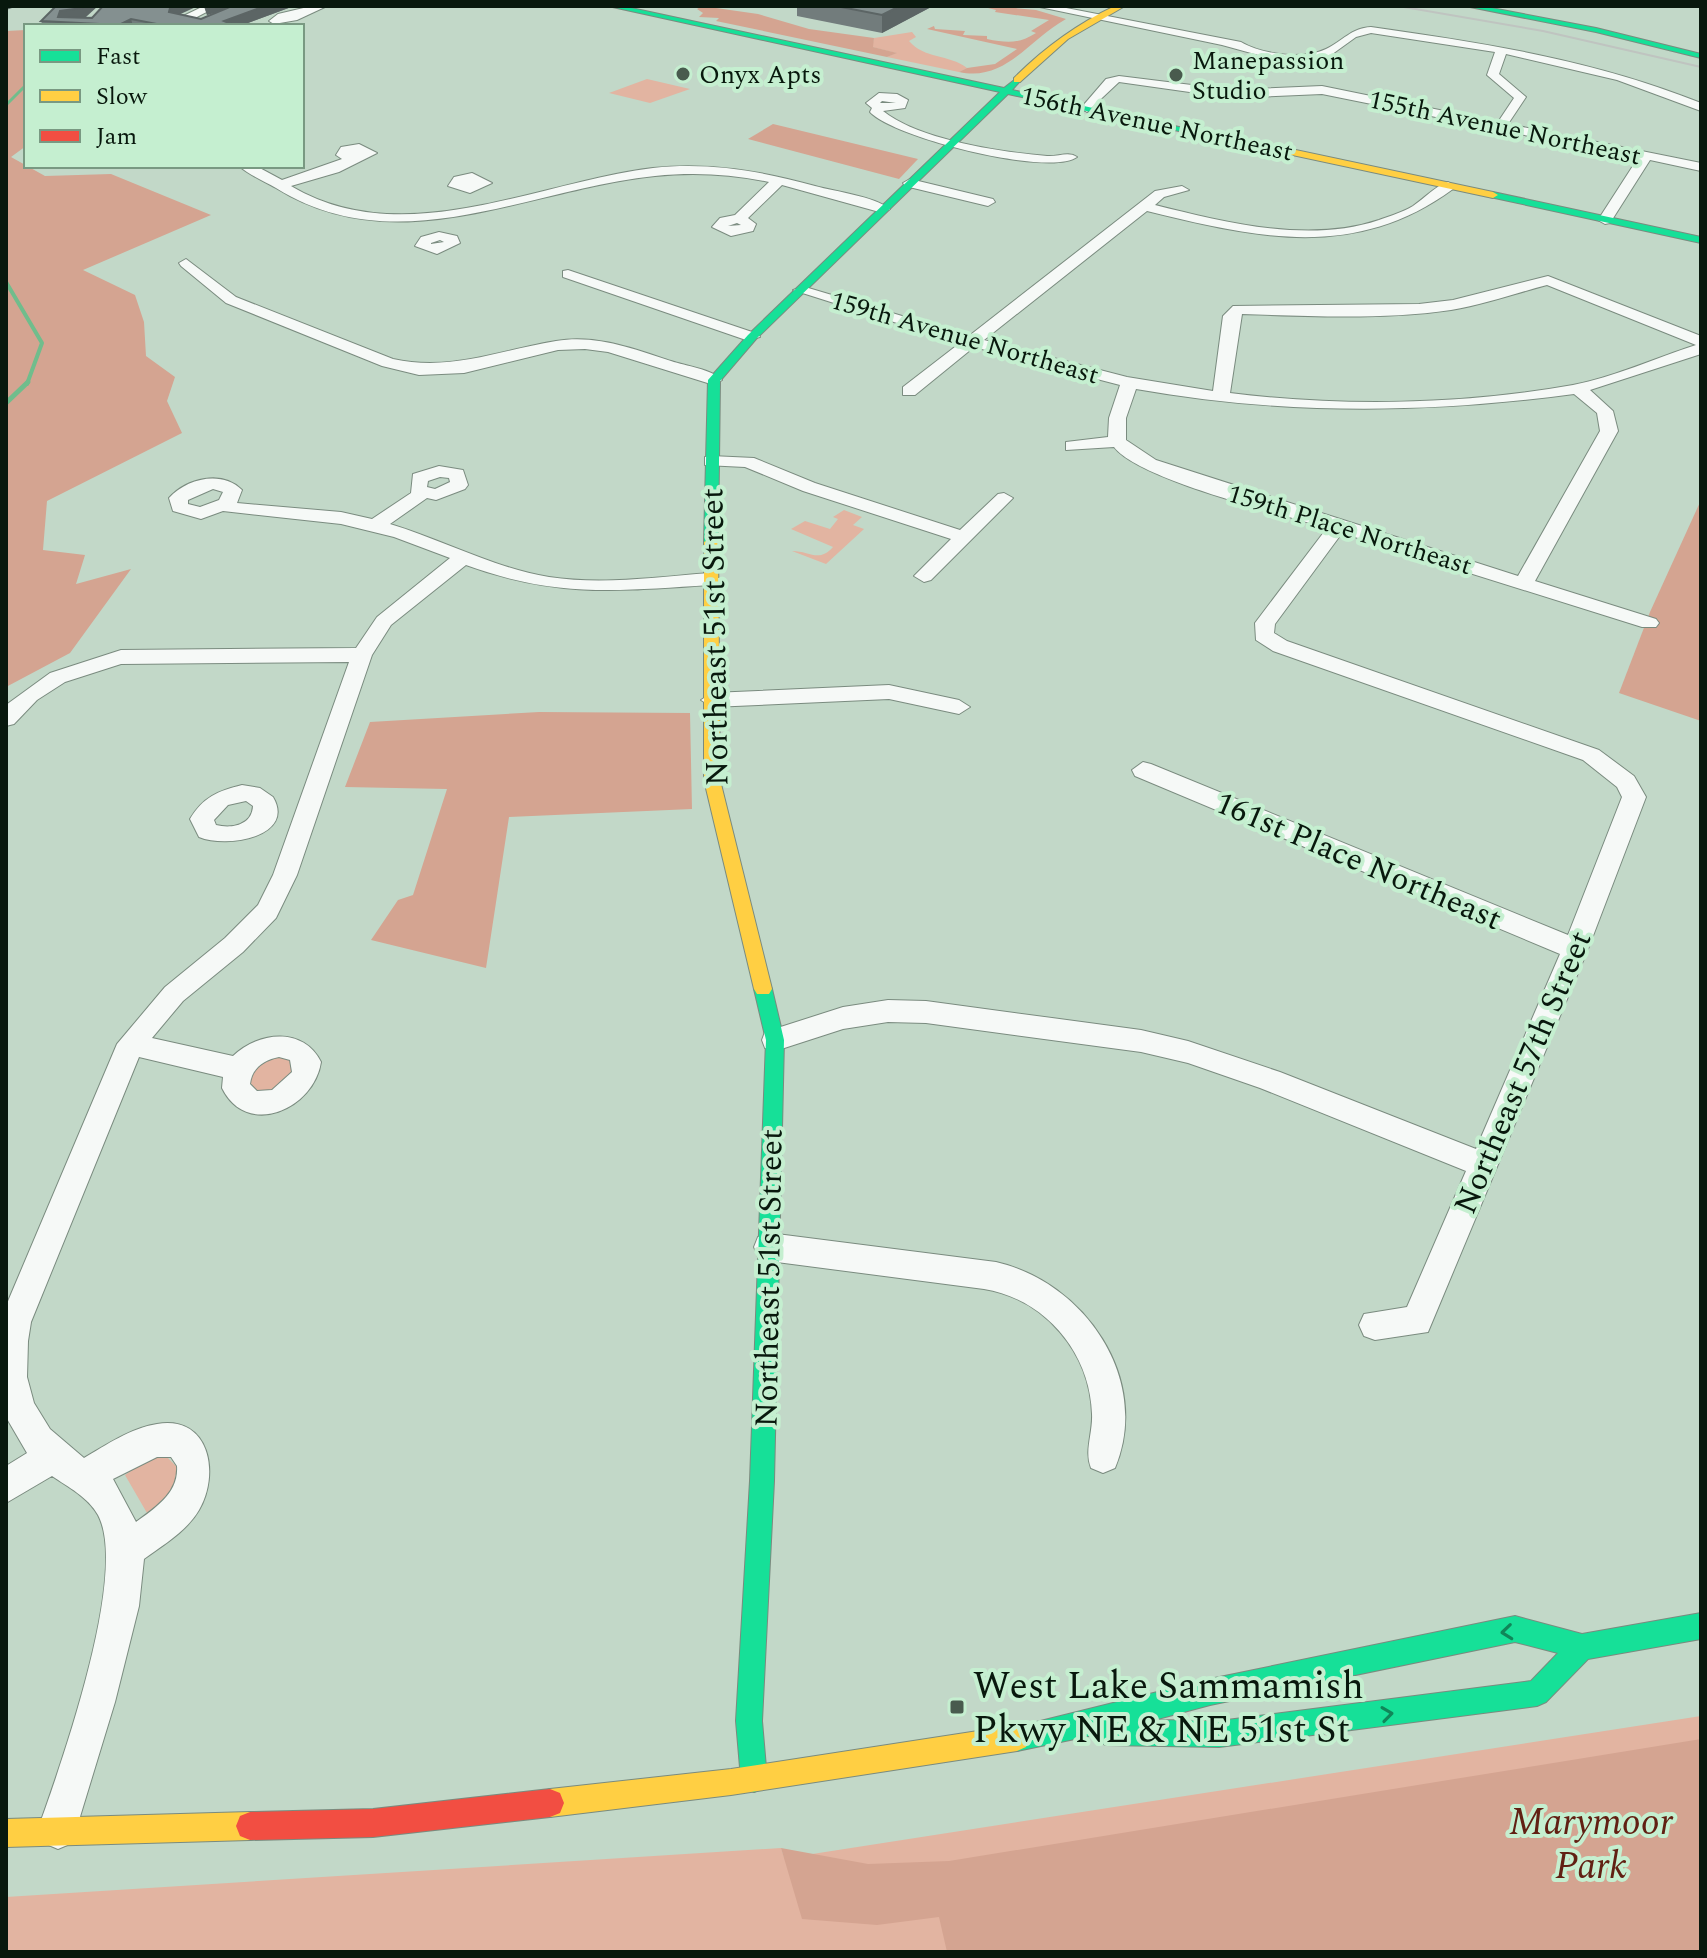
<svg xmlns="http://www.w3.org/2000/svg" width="1707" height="1958" viewBox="0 0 1707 1958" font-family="Spectral,serif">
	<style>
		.green { fill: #e2b4a1 }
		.forest { fill: #d4a491 }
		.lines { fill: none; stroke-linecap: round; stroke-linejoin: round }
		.stream-far2 { stroke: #70bd8c; stroke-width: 3 }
		.stream-far1 { stroke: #70bd8c; stroke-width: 4 }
		.stream { stroke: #70bd8c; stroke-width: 5 }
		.street-casing { stroke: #7a8b7f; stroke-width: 2 }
		.fast-casing { stroke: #7a8b7f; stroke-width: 2 }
		.slow-casing { stroke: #7a8b7f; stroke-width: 2 }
		.jam-casing { stroke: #7a8b7f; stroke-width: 2 }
		.street { fill: #f6f9f7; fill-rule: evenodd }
		.fast { fill: #16e098; fill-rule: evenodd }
		.slow { fill: #ffcf43; fill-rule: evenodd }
		.jam { fill: #f24e42; fill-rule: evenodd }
		.tram { stroke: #bfc4c0; stroke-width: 2 }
		.wall { fill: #727c7c }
		.shaded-wall { fill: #5c6565 }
		.building { fill: #849090; stroke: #5c6565; stroke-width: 2 }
		.oneway { stroke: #108659 }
		.poi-dot { fill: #495b4e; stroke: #c5efd0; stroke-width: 3 }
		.labels { text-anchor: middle; stroke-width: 8; stroke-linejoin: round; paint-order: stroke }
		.far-poi-label { font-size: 26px; fill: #08180d; stroke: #c5efd0; text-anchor: start }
		.far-street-label { font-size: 26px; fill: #08180d; stroke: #c5efd0 }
		.street-label { font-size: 32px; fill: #08180d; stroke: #c5efd0 }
		.near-poi-label { font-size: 38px; fill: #08180d; stroke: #c5efd0; text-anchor: start }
		.near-park-label { font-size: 38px; font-style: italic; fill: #612013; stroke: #c5efd0 }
	</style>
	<rect width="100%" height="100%" fill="#c2d8c8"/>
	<g class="green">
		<path d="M912,32L916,37L909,41C924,59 949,54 967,68L959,72L887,57L896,53L872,47L874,38Z"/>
		<polygon points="647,79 690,89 650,103 609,93"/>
		<path d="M844,510L862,517L853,525L864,529L826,564L792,551C810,551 819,563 833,547L791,529L805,521L830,529L838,519L833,517Z"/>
		<path d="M280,1056L291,1061L294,1071L276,1091L255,1090L249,1080C252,1065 267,1059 280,1056Z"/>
		<path d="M167,1457L176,1466C178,1489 163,1500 147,1513L125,1475L149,1458Z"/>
		<polygon points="1701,1716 1701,1952 6,1952 6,1897 781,1848 784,1857 793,1857"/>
	</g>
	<g class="forest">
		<polygon points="702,6 758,14 809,29 874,38 873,47 897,53 887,57 716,21 719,18 699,17 703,13 697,9"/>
		<path d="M992,6L1036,10L1066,19C1028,40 1006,82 959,72L967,68L995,64L1017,49L927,29L934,26L935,29L965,31L963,35L987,36V39C1007,43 1019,44 1036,33L1031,31L1049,20L995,12L996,10L988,8Z"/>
		<polygon points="26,30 26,146 11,157 45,176 111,174 211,215 83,270 135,295 144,322 146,356 175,377 167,401 182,433 47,501 43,550 85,555 76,584 131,569 70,653 6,687 6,31"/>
		<polygon points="773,124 918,159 899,179 748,139"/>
		<polygon points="1701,500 1701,721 1619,693 1650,612"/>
		<polygon points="539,712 690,713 692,809 509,817 486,968 371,940 398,900 413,895 447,789 345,787 370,722"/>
		<polygon points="1701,1739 1701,1952 947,1952 939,1917 877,1925 802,1919 781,1848 868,1864 949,1861"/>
	</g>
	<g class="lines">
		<polyline class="stream-far2" points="6,105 26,85"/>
		<polyline class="stream-far1" points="6,282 42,343 27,384"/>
		<polyline class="stream" points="6,403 28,382"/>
		<g class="street-casing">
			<g id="street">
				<path d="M204,6H218L193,19C213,21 234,6 255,6L203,26L175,20Z"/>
				<polygon points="312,6 327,6 297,20 274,24 269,21 278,14"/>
				<path d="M1035,6H1056L1241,42C1260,53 1300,61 1326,49C1343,41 1351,28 1371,27C1484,43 1594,60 1701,103V111L1617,80L1506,54L1499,74L1526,97L1508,124L1701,163V171L1650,160L1610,223L1605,224L1598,220L1638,158L1322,94L1232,98L1119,82L1087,112L1081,108L1106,79L1119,76L1232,90L1322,86L1498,122L1514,98L1487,75L1495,52L1371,33L1356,37L1331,55L1303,61L1277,60L1222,45Z"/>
				<path d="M879,93L897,94L908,100L905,108L883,111C919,140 1001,152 1047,156C1058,157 1068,151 1077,157C1050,177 894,138 870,112L872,108L866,103ZM882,101L896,103H880Z"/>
				<path d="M359,144L377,153L339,172L291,186C404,253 536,182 653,168C709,162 761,171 815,186C837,192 873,196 890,209L883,213L782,185L748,218L756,224L753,231L731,236L712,227L720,218L735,215L769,182C731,174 694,172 655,176C528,189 397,264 276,188C264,181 249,175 239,166H256L282,180L342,159L336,155L341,147ZM737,223L741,225L728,226Z"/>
				<polygon points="472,173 492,183 470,193 448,186 454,177"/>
				<polygon points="910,179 993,199 995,202 988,206 905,186 903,183"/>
				<path d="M1448,182L1455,186L1453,189C1355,261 1257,238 1147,211L984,340L1127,377L1213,391L1223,316L1233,306L1419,304L1453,300L1548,276L1701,336V354L1590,390L1613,411L1618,431L1535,581L1656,619L1659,623L1656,627H1642L1342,533L1275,624L1274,633L1287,641L1599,750L1634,776L1646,797L1588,949L1428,1332L1375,1340L1364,1336L1359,1325L1364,1314L1407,1307L1466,1171L1260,1088L1188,1063L1141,1052L926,1023L888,1022L843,1029L775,1051L765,1048L762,1040L765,1032L843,1007L888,1000L926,1001L1141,1030L1188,1041L1280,1072L1476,1149L1560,954L1135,776L1132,770L1143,762L1151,764L1568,935L1622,797L1617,787L1583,760L1273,651L1256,640L1255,623L1327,528C1282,514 1139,480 1114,447L1066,450V442L1108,437L1109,418L1120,385L974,347L915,395H903V387L960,343L793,290L805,287L969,336L1155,191L1182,186L1189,190L1164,197L1155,205C1224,222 1308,244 1379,220C1390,216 1403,212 1413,206C1425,198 1435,186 1448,182ZM1547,285L1696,345C1656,358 1614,377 1573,385C1462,405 1341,407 1230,393L1242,314C1311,316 1383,320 1451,310C1483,305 1516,293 1547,285ZM1136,389C1282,415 1427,414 1574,394L1597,413L1600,431L1518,576L1156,460L1126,440V418Z"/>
				<path d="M439,232L457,236L460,243L437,254L415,246L421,237ZM440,240L444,242L431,244V243Z"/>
				<path d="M186,259L236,297L393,359C451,372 500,350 556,341C596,334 634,349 671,361C686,366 711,369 722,380L714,385L608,352L585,349L558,350L464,373L419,375L382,366L226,303L181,266L179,263Z"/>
				<polygon points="568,270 758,334 760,337 746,340 563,277 563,271"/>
				<polygon points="711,456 754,458 815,483 960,530 998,494 1004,493 1013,498 931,580 924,582 914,576 951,539 803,491 745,467 705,465 705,457"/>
				<path d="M439,466L463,470L468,485L465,489L436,500L427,498L390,524C443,540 494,568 549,577C602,585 657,577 710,573L720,579L710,585C617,591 556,598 466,565L391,625L372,655L297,875L276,918L243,952L183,1001L152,1038L233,1056C259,1031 304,1027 321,1062C314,1109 247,1139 222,1088L223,1077L139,1057L31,1322L28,1341L27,1377L34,1403L50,1429L84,1458C106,1445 131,1428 157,1424C210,1415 220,1474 199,1510C187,1531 163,1545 144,1559L139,1606L115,1702L72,1843L58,1849L44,1843L38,1829C61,1765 129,1573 98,1515C88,1497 68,1487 52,1476L6,1503V1466L27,1453L6,1417V1306L117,1044L165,987L225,938L258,905L273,875L349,662L121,664L65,682L37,700L14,724L6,726V705L50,673L121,650L356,648L377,617L450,558L394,537L341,524L223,511L201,519L173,511L169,498C187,478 222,470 242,490L237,503L341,512L372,519L411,493L413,474ZM440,477L449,478L450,482L435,489L427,487L428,481ZM213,489L223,492L219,500L200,507L188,504V500ZM279,1057L290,1060L292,1072L272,1090L257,1091L250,1084C252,1068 264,1060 279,1057ZM157,1457H171L177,1466C179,1493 155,1508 136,1522L113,1479Z"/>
				<polygon points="889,685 959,700 970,707 959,714 889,699 712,707 701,700 712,693"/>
				<path d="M242,785L260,788L273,797C296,836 228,849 199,837L190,819C203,797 218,791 242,785ZM246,801L253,806C252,825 232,829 216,825L214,820L228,805Z"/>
				<path d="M769,1233L996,1262C1084,1282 1152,1379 1115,1468L1103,1473L1091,1468C1084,1451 1093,1433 1092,1414C1090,1352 1045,1299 984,1289L769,1261L758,1257L754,1247L758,1237Z"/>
			</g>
		</g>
		<g class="fast-casing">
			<g id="fast">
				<polygon points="608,6 622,6 1004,88 1017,78 1021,80 1012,90 1206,133 1202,136 1008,94 756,339 720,381 718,542 711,546 704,542 708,380 748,335 1000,92"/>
				<polygon points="1465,6 1481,6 1596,28 1701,54 1701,58 1596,32"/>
				<polygon points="1493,192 1701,237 1701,243 1490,197"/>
				<polygon points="763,982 769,984 772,989 784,1040 774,1481 762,1721 767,1779 763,1788 754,1792 745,1788 741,1779 736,1721 750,1481 766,1040 754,989 757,984"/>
				<path d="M1701,1613V1639L1588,1659L1546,1702L1537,1706L1219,1747L1106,1745L1097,1741L1094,1735L1017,1751L1008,1747L1004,1738L1008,1729L1210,1679L1515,1616L1582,1634ZM1515,1642L1558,1653L1531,1681L1219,1721L1154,1720L1210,1705Z"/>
			</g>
		</g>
		<g class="slow-casing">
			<g id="slow">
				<path d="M1115,6H1125L1068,39L1020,82H1014V78C1044,48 1077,24 1115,6Z"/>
				<polygon points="1202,130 1493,192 1498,195 1493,198 1199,135"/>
				<polygon points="711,538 718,542 720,780 772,989 769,994 757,994 754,989 704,780 704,542"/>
				<polygon points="1017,1725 1026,1729 1030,1738 1026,1747 1017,1751 731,1795 550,1817 540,1813 536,1803 540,1793 550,1789 731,1769"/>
				<polygon points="250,1812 260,1816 264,1826 260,1836 250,1840 6,1847 6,1819"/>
			</g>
		</g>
		<g class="jam-casing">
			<polygon id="jam" points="550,1789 560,1793 564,1803 560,1813 550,1817 373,1837 250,1840 240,1836 236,1826 240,1816 250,1812 373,1809"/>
		</g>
		<use href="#street" class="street"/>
		<use href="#fast" class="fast"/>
		<use href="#slow" class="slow"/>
		<use href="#jam" class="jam"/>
		<polyline class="tram" points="1398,6 1543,31 1701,67"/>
	</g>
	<g class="wall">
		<polygon points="204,6 294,6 240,26 43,26 41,21 85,17 180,14 201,19 218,12 207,15"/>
		<polygon points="797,6 933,6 882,33 797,16"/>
	</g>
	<g class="shaded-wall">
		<polygon points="6,6 18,6 6,10"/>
		<polygon points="84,6 98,6 86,17 58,17 60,11"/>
		<polygon points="174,6 198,6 174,17 169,12 170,8"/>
		<polygon points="204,6 238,6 207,15"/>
		<polygon points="265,6 294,6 240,26 218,26 224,21"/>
		<polygon points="900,6 933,6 882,33 882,15"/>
		<polygon points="131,19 133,26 119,26 119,25"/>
	</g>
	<g class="building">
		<polygon points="56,6 84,6 82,8 60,11 58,17 92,18 103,6 174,6 170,8 169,12 201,19 232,6 265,6 224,21 229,23 218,26 189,26 185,24 180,26 167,26 131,19 119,25 41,21"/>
		<polygon points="836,6 900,6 882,15"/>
	</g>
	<defs><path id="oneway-chevron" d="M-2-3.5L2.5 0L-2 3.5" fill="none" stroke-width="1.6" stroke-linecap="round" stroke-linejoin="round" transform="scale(2)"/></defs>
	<g class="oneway">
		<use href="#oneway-chevron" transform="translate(1507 1632) rotate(174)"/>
		<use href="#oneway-chevron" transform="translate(1387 1714) rotate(-8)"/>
	</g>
	<g class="poi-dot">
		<circle cx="683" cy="74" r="8"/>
		<circle cx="1176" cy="75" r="8"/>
		<rect x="949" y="1699" width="16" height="16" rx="4"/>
	</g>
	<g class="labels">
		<g class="far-poi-label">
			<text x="1192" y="69">Manepassion<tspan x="1192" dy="30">Studio</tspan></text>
			<text x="699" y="83">Onyx Apts</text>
		</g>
		<g class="far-street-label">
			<text transform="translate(1157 123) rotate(12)" y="9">156th Avenue Northeast</text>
			<text transform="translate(1505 127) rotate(12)" y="9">155th Avenue Northeast</text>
			<text transform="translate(965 337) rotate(16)" y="9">159th Avenue Northeast</text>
			<text transform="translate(1350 529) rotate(17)" y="9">159th Place Northeast</text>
		</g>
		<g class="street-label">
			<text transform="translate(714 637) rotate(-91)" y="11">Northeast 51st Street</text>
			<text transform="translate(1359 860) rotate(23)" y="11">161st Place Northeast</text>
			<text transform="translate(1522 1072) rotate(-67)" y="11">Northeast 57th Street</text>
			<text transform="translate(768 1278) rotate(-89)" y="11">Northeast 51st Street</text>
		</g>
		<g class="near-poi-label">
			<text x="973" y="1698">West Lake Sammamish<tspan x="973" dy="44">Pkwy NE &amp; NE 51st St</tspan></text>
		</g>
		<g class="near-park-label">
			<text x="1591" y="1834">Marymoor<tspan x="1591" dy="44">Park</tspan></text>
		</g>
	</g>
	<rect width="1707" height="1958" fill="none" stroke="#08180d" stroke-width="16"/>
	<rect x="24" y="24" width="280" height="144" fill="#c5efd0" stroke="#799982" stroke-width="2"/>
	<rect x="40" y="50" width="40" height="12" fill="#16e098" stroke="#799982" stroke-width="2"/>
	<text x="96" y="64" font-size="24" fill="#08180d">Fast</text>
	<rect x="40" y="90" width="40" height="12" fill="#ffcf43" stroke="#799982" stroke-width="2"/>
	<text x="96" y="104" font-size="24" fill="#08180d">Slow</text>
	<rect x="40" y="130" width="40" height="12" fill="#f24e42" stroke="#799982" stroke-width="2"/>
	<text x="96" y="144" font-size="24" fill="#08180d">Jam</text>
</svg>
